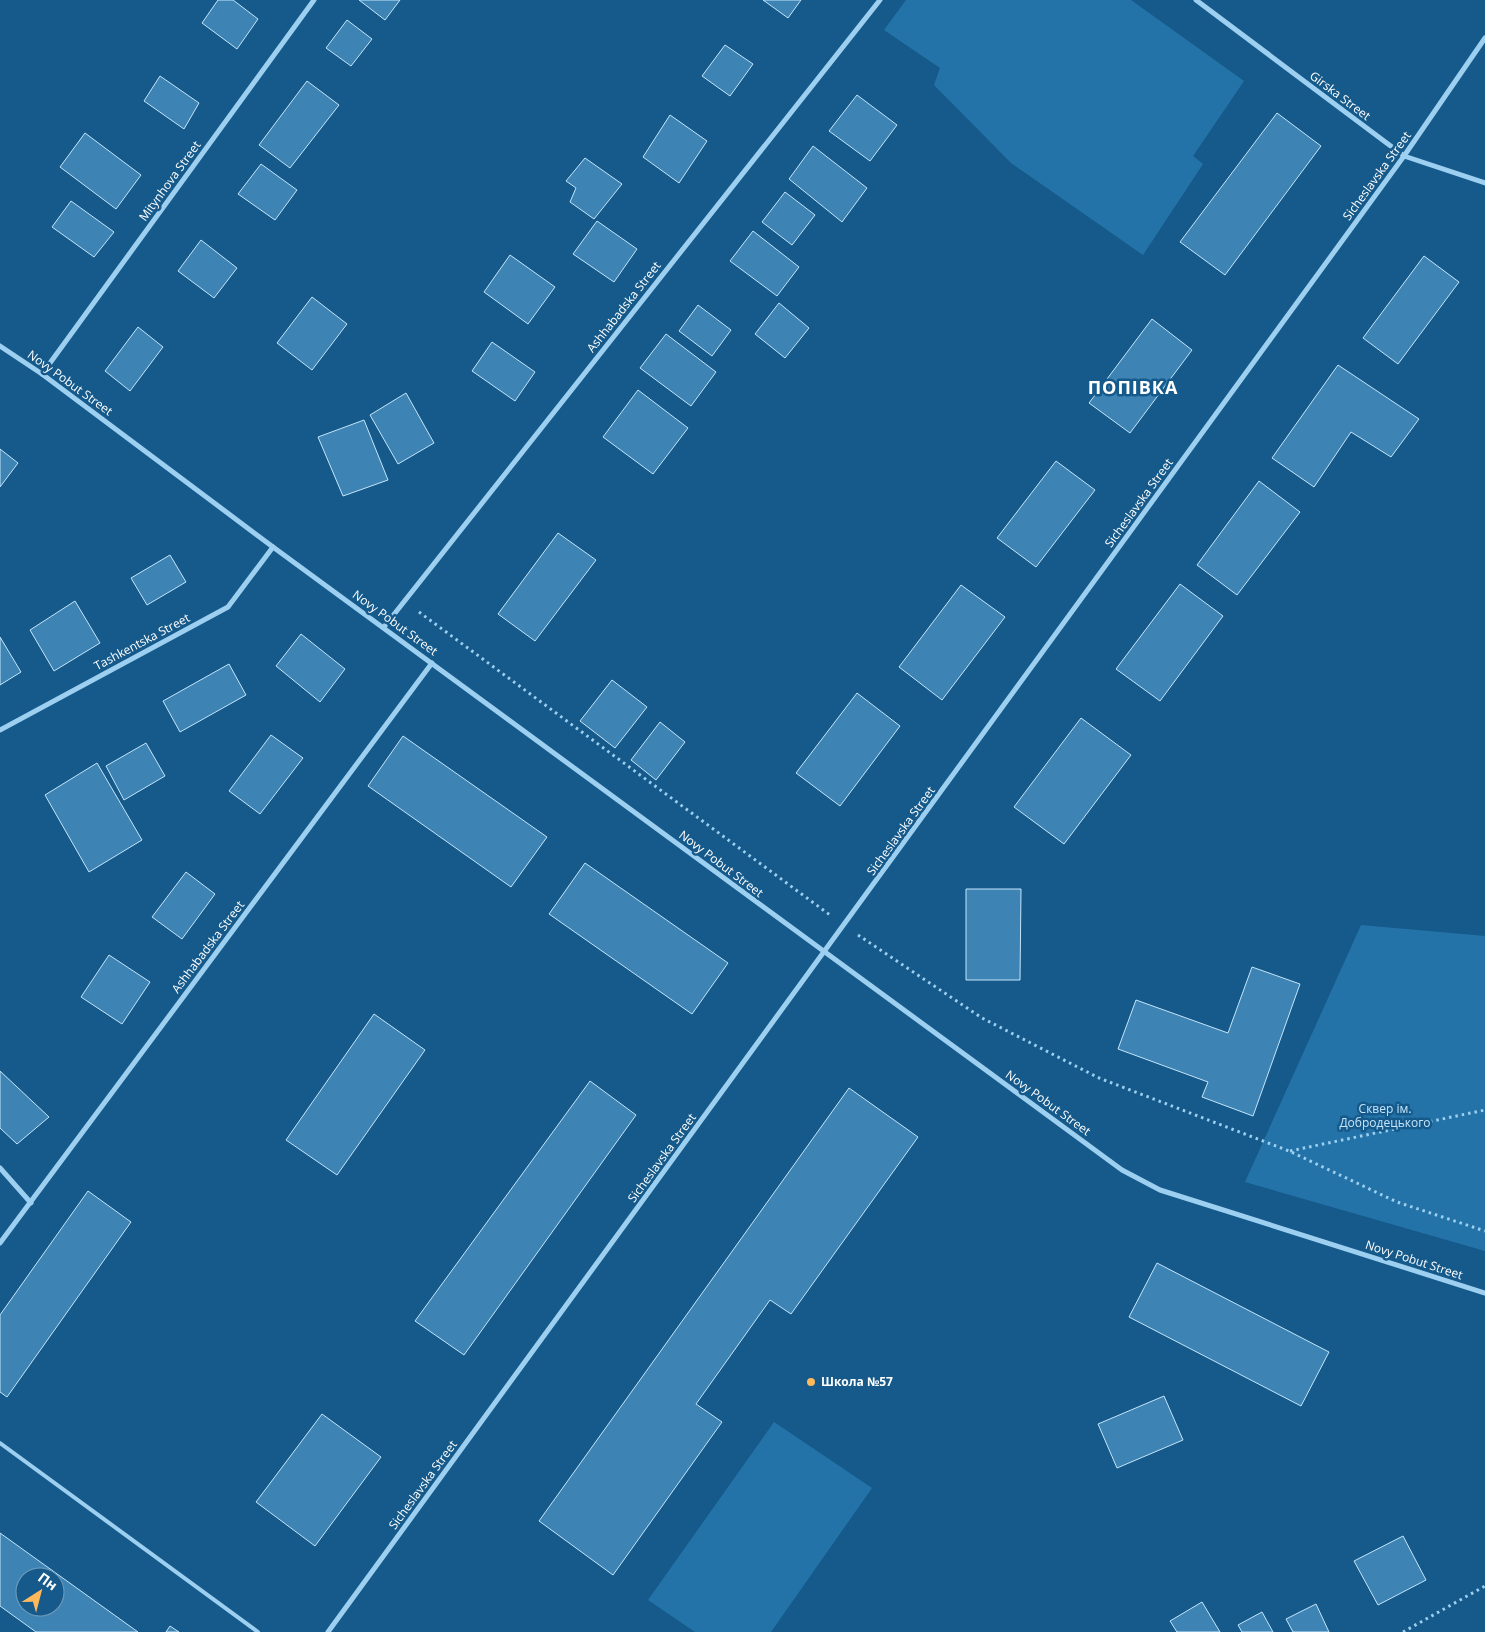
<svg xmlns="http://www.w3.org/2000/svg" width="1485" height="1632" viewBox="0 0 1485 1632" font-family="'Open Sans',sans-serif">
	<style>
		.green { fill: #2473a8 }
		.building { fill: #3d84b5; stroke: #c4e5fb; fill-rule: evenodd }
		.lines { fill: none; stroke-linecap: round; stroke-linejoin: round }
		.path { stroke: #9dcff0; stroke-width: 3; stroke-dasharray: 2.5 4; stroke-linecap: butt }
		.lane { stroke: #9dcff0; stroke-width: 4 }
		.street { stroke: #9dcff0; stroke-width: 5 }
		.poi-dot { fill: #ffb85c; stroke: #155a8b; stroke-width: 2 }
		.labels { text-anchor: middle; stroke-width: 5; stroke-linejoin: round; paint-order: stroke }
		.street-label { font-size: 12px; fill: #fff; stroke: #155a8b }
		.park-label { font-size: 12px; fill: #c4e5fb; stroke: #155a8b }
		.poi-label { font-size: 12px; font-weight: bold; fill: #fff; stroke: #155a8b; text-anchor: start }
		.district-label { font-size: 18px; font-weight: bold; letter-spacing: 1px; fill: #fff; stroke: #155a8b }
	</style>
	<rect width="100%" height="100%" fill="#155a8b"/>
	<g class="green">
		<polygon points="906,0 1131,0 1244,81 1193,156 1203,164 1143,255 1011,163 934,85 940,68 884,30"/>
		<polygon points="1361,925 1485,936 1485,1251 1245,1182"/>
		<polygon points="774,1422 872,1488 771,1632 695,1632 648,1600"/>
	</g>
	<g class="building">
		<polygon points="218,0 233,0 258,19 237,49 202,23"/>
		<polygon points="359,0 400,0 385,20"/>
		<polygon points="763,0 801,0 788,18"/>
		<polygon points="347,20 372,39 351,66 326,48"/>
		<polygon points="725,45 753,64 730,96 702,76"/>
		<polygon points="160,76 199,103 184,129 144,101"/>
		<polygon points="307,81 339,105 290,168 259,145"/>
		<polygon points="857,95 897,125 870,161 829,131"/>
		<polygon points="1277,113 1321,146 1225,275 1180,242"/>
		<polygon points="670,115 707,141 679,183 643,157"/>
		<polygon points="85,133 141,175 116,209 60,167"/>
		<polygon points="813,146 867,188 842,222 789,179"/>
		<polygon points="585,158 622,184 594,219 570,202 576,188 566,181"/>
		<polygon points="261,164 297,190 275,220 238,194"/>
		<polygon points="785,192 815,215 792,245 762,222"/>
		<polygon points="71,201 114,232 94,257 52,227"/>
		<polygon points="597,221 637,249 614,282 573,254"/>
		<polygon points="753,231 799,267 777,296 730,261"/>
		<polygon points="201,240 237,268 214,298 178,271"/>
		<polygon points="510,255 555,287 528,324 484,292"/>
		<polygon points="1424,256 1459,282 1398,364 1363,338"/>
		<polygon points="312,297 347,324 312,370 277,343"/>
		<polygon points="779,303 809,328 785,358 755,334"/>
		<polygon points="698,305 731,330 712,356 679,331"/>
		<polygon points="1152,319 1192,350 1130,433 1089,403"/>
		<polygon points="138,327 163,347 130,391 105,371"/>
		<polygon points="666,334 716,372 691,406 640,368"/>
		<polygon points="492,342 535,372 515,401 472,371"/>
		<polygon points="1338,365 1419,419 1391,457 1351,432 1314,487 1272,458"/>
		<polygon points="638,390 688,428 653,474 603,437"/>
		<polygon points="406,393 434,443 398,464 370,415"/>
		<polygon points="364,420 388,480 343,496 318,437"/>
		<polygon points="0,449 18,463 0,487"/>
		<polygon points="1056,461 1095,490 1036,567 997,538"/>
		<polygon points="1259,481 1300,512 1237,595 1197,565"/>
		<polygon points="558,533 596,560 535,641 498,614"/>
		<polygon points="170,555 186,582 147,605 131,578"/>
		<polygon points="1180,584 1223,616 1160,701 1116,669"/>
		<polygon points="961,585 1005,617 942,700 899,667"/>
		<polygon points="75,601 100,643 54,671 30,630"/>
		<polygon points="301,634 345,669 320,702 276,666"/>
		<polygon points="0,637 21,672 0,685"/>
		<polygon points="229,664 246,695 180,732 163,701"/>
		<polygon points="612,680 647,707 615,748 580,721"/>
		<polygon points="857,693 900,726 840,806 796,773"/>
		<polygon points="1081,718 1131,755 1064,844 1014,807"/>
		<polygon points="660,722 685,742 656,780 631,760"/>
		<polygon points="271,735 303,758 260,814 229,791"/>
		<polygon points="403,736 547,837 511,887 368,786"/>
		<polygon points="146,743 165,776 124,800 106,766"/>
		<polygon points="97,763 142,840 89,872 45,795"/>
		<polygon points="585,863 728,963 692,1014 549,914"/>
		<polygon points="186,872 215,894 182,939 152,917"/>
		<polygon points="966,889 1021,889 1020,980 966,980"/>
		<polygon points="109,955 150,982 122,1024 81,997"/>
		<polygon points="1252,967 1300,984 1253,1116 1202,1097 1208,1082 1118,1049 1136,1000 1228,1033"/>
		<polygon points="374,1014 425,1050 337,1175 286,1140"/>
		<polygon points="0,1071 49,1117 17,1144 0,1128"/>
		<polygon points="590,1081 636,1115 464,1355 415,1321"/>
		<polygon points="849,1088 918,1137 791,1314 770,1300 696,1404 722,1422 613,1575 539,1521"/>
		<polygon points="88,1191 131,1222 7,1397 0,1392 0,1315"/>
		<polygon points="1157,1263 1329,1352 1301,1406 1129,1317"/>
		<polygon points="1164,1396 1183,1440 1117,1468 1098,1424"/>
		<polygon points="322,1414 381,1457 315,1546 256,1502"/>
		<path d="M0,1533L138,1632H36L0,1606ZM25,1577H55V1607H25Z"/>
		<polygon points="1403,1536 1426,1580 1378,1605 1354,1561"/>
		<polygon points="1202,1602 1220,1632 1177,1632 1170,1621"/>
		<polygon points="1316,1604 1329,1632 1293,1632 1286,1619"/>
		<polygon points="1262,1612 1273,1632 1242,1632 1238,1625"/>
		<polygon points="170,1626 179,1632 166,1632"/>
	</g>
	<g class="lines">
		<g class="path">
			<polyline points="419,612 830,915"/>
			<polyline points="858,935 982,1018 1099,1078 1289,1151 1397,1202 1485,1231"/>
			<polyline points="1290,1151 1485,1110"/>
			<polyline points="1403,1632 1485,1586"/>
		</g>
		<polyline class="lane" points="0,1443 258,1632"/>
		<g class="street">
			<polyline points="1196,0 1404,156 1485,183"/>
			<polyline points="0,346 42,374 273,547 1122,1170 1160,1190 1485,1293"/>
			<polyline points="42,374 314,0"/>
			<polyline points="384,627 880,0"/>
			<polyline points="0,730 228,607 273,547"/>
			<polyline points="0,1168 31,1203"/>
			<polyline points="0,1243 432,663"/>
			<polyline points="328,1632 1404,156 1485,38"/>
		</g>
	</g>
	<circle class="poi-dot" cx="811" cy="1382" r="5"/>
	<g class="labels">
		<g class="street-label">
			<text transform="translate(1340 96) rotate(37)" y="4">Girska Street</text>
			<text transform="translate(1377 176) rotate(-54)" y="4">Sicheslavska Street</text>
			<text transform="translate(170 181) rotate(-54)" y="4">Mitynhova Street</text>
			<text transform="translate(624 307) rotate(-52)" y="4">Ashhabadska Street</text>
			<text transform="translate(70 383) rotate(36)" y="4">Novy Pobut Street</text>
			<text transform="translate(1139 503) rotate(-54)" y="4">Sicheslavska Street</text>
			<text transform="translate(395 623) rotate(36)" y="4">Novy Pobut Street</text>
			<text transform="translate(142 642) rotate(-28)" y="4">Tashkentska Street</text>
			<text transform="translate(901 831) rotate(-54)" y="4">Sicheslavska Street</text>
			<text transform="translate(721 864) rotate(37)" y="4">Novy Pobut Street</text>
			<text transform="translate(208 947) rotate(-53)" y="4">Ashhabadska Street</text>
			<text transform="translate(1048 1103) rotate(36)" y="4">Novy Pobut Street</text>
			<text transform="translate(662 1158) rotate(-54)" y="4">Sicheslavska Street</text>
			<text transform="translate(1414 1260) rotate(18)" y="4">Novy Pobut Street</text>
			<text transform="translate(423 1485) rotate(-54)" y="4">Sicheslavska Street</text>
		</g>
		<g class="park-label">
			<text x="1385" y="1113">Сквер ім.<tspan x="1385" dy="14">Добродецького</tspan></text>
		</g>
		<g class="poi-label">
			<text x="821" y="1386">Школа №57</text>
		</g>
		<g class="district-label">
			<text x="1133" y="394">ПОПІВКА</text>
		</g>
	</g>
	<g transform="translate(40 1592) rotate(36)"><circle r="24" fill="#155a8b" stroke="#739cb9"/>
	<path d="M0-4L9 19L0 12L-9 19Z" fill="#ffb85c"/>
	<text y="-8" font-size="14" font-weight="bold" text-anchor="middle" fill="#ffffff">Пн</text>
	</g>
</svg>
